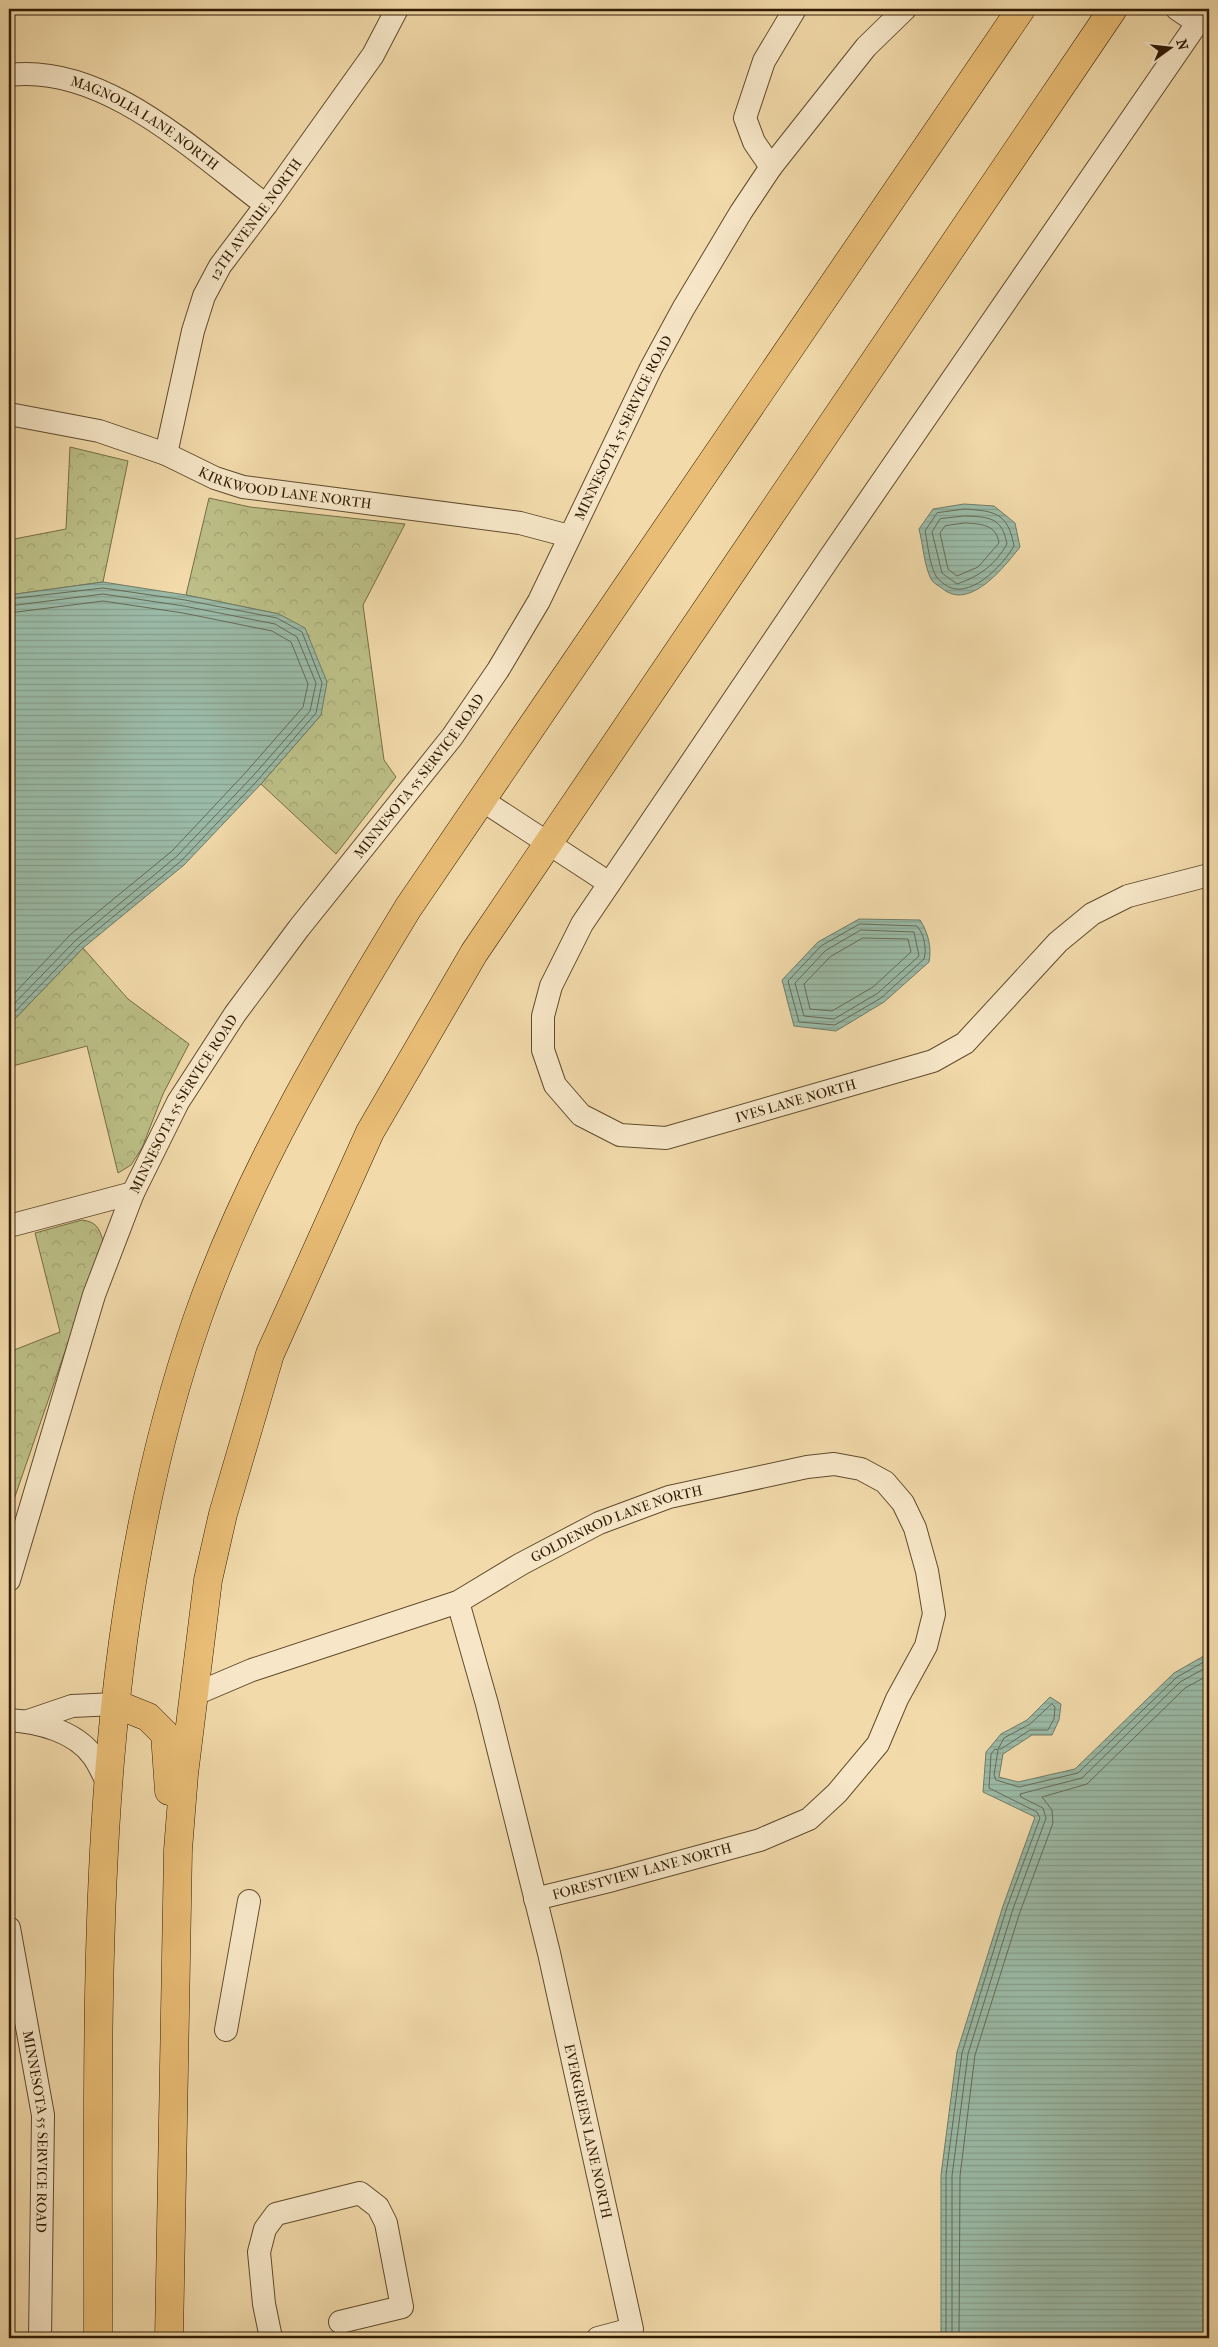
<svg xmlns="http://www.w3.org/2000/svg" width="1218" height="2347" viewBox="0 0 1218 2347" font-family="'IM FELL French Canon',serif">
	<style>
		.forest { fill: url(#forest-crowns); stroke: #766d45 }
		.water { fill: url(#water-rules); stroke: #707b66 }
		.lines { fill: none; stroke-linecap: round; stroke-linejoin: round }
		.shore { stroke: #666b56; stroke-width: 1 }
		.minor-casing { stroke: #604b2d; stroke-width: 24 }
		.highway-casing { stroke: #301b03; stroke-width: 29 }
		.minor { stroke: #f7e7c8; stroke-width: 22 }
		.highway { stroke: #e9bd75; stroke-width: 28 }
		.labels { text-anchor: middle; stroke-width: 5; stroke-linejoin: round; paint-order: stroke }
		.street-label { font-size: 14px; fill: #301b03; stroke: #f7e7c8 }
	</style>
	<defs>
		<pattern id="forest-crowns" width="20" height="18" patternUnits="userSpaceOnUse" patternTransform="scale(1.25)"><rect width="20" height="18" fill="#bcbf87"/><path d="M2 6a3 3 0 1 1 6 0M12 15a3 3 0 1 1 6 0" fill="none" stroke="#a2a473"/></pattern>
		<pattern id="water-rules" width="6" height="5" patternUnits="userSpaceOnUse" patternTransform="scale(1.25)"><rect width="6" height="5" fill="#9bbba8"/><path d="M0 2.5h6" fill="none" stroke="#86a08f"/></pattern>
	</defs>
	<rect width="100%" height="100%" fill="#f2daaa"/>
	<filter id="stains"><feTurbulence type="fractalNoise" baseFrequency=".004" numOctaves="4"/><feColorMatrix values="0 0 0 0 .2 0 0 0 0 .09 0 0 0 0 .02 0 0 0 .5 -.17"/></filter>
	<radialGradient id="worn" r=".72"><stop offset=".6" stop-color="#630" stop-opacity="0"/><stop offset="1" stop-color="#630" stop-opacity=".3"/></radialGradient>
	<g class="forest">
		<polygon points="70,447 128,461 103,582 9,595 9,540 66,529"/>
		<polygon points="209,498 250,507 405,524 363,605 384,760 396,777 336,854 261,784 321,715 279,614 186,595"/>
		<polygon points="83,948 128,999 189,1044 163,1094 142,1148 131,1165 118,1173 87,1046 9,1067 9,1025"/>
		<path d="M82,1220C96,1222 99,1227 103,1241L9,1514V1352L60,1332L35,1233Z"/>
	</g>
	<g class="water">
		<path d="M964,504L994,506L1015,523L1020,547C1005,566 970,611 943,589C939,586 933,583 931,579C924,565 923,544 919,529L933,509Z"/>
		<polygon points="103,582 186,595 279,614 305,628 327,682 321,715 261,784 184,865 83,948 9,1025 9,595"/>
		<path d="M859,919L920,920C928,932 932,948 929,962L884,1002L836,1031L794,1026L782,980L818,942Z"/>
		<polygon points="1209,1653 1209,2338 941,2338 941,2175 957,2052 1003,1906 1035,1817 983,1792 986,1752 1001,1734 1027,1720 1050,1697 1061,1704 1059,1720 1052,1735 1032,1735 1003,1754 999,1777 1018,1782 1075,1769 1174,1673"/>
	</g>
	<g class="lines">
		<g class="shore">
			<path d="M965,509C995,511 1008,513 1014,546C1003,565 968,603 944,584C942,582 937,579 936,576C929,564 928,544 925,531L937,513Z"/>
			<path d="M965,516C989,517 1002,517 1007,544C995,565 980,576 957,584L942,573L932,532L940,519Z"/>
			<path d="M965,523C981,524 996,524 999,543L978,567L957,576L948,569L940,533L945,526Z"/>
			<polyline points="9,599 103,588 185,600 277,618 302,632 322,683 316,713 257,781 181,861 80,944 9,1018"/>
			<polyline points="9,606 103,594 184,606 275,624 297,637 316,683 310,711 253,776 177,856 76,940 9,1009"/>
			<polyline points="9,613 103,601 183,613 272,631 291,642 308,684 303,707 247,771 172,851 71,934 9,999"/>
			<path d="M860,924L917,926C924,934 927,949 924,959L881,998L835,1025L799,1022L788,981L821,946Z"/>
			<polygon points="861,930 914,932 919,956 878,993 834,1019 804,1016 795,983 825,951"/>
			<polygon points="863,938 908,939 911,952 873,987 832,1011 810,1009 804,984 830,957"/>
			<polygon points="1052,1704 1055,1707 1054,1719 1048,1730 1030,1730 1001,1749 998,1749 1004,1738 1030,1724"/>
			<polyline points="946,2338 946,2175 962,2053 1007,1907 1040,1818 1037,1812 989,1788 991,1754 995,1749 998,1750 994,1775 996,1780 1019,1787 1078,1773 1177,1677 1209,1659"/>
			<polyline points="952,2338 952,2176 968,2054 1013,1909 1046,1818 1043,1808 1021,1797 1020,1794 1082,1778 1180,1682 1209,1666"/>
			<polyline points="959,2338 960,2176 975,2055 1020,1912 1053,1823 1052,1810 1042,1797 1087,1784 1185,1688 1209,1675"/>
		</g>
		<g class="minor-casing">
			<g id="minor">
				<polyline points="1177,9 1198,23"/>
				<path id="s1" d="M1207,9L830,557L582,924L551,986L543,1016V1050L555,1085L581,1115L620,1135L666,1138L933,1061L965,1043L1058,942L1092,914L1128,896L1209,875"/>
				<path id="s2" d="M9,75C104,63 195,152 266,205"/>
				<polyline points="771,167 754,142 745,118 764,61 795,9"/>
				<path id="s3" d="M9,414L99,431L166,454L215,478L243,487L520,523L569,536"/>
				<path id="s4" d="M166,454L193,331L204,296L220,266L266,205L373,55L397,9"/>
				<polyline points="482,800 609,883"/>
				<polyline points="9,1226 133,1193"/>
				<path id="s5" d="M9,1580L94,1295L133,1193L178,1102L235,1014L299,928L452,737L498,670L539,601L651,368L683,309L741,212L771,167L866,47L905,9"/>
				<path id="s6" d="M458,1602L487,1704L549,1953L632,2329L598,2338"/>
				<path id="s7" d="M193,1695L252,1670L458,1602L521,1564L599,1523L669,1497L807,1467L834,1464L861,1469L885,1482L903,1503L915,1528L927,1571L934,1614L926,1646L897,1699L878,1744L837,1793L809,1819L760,1840L613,1880L535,1899"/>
				<path d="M9,1720C38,1722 75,1731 93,1756C99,1764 103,1775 108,1783"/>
				<polyline points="28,1721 72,1706 116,1704"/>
				<path id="s8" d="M9,1928L43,2115L40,2338"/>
				<polyline points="226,2030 249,1901"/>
				<polyline points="271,2338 264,2304 259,2252 265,2229 276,2214 360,2193 378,2207 386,2223 402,2307 340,2322"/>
			</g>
		</g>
		<g class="highway-casing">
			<g id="highway">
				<polyline points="116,1704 148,1717 165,1734 169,1791"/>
				<path d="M98,2338C99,1995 84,1642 199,1314C250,1170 329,1038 408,908L1021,9"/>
				<polyline points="169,2338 178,1850 184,1774 208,1580 223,1514 270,1354 370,1132 474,953 1113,9"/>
			</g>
		</g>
		<use href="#minor" class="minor"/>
		<use href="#highway" class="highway"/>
	</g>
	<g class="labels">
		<g class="street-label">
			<text dy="5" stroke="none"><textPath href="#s2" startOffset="148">MAGNOLIA LANE NORTH</textPath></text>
			<text dy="5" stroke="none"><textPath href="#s4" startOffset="255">12TH AVENUE NORTH</textPath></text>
			<text dy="5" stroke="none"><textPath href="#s5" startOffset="1319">MINNESOTA 55 SERVICE ROAD</textPath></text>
			<text dy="5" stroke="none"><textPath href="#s3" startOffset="288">KIRKWOOD LANE NORTH</textPath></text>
			<text dy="5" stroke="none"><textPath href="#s5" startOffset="914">MINNESOTA 55 SERVICE ROAD</textPath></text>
			<text dy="5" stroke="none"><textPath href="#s1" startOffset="1544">IVES LANE NORTH</textPath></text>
			<text dy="5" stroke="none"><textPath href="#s5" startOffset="509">MINNESOTA 55 SERVICE ROAD</textPath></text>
			<text dy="5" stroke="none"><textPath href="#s7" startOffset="459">GOLDENROD LANE NORTH</textPath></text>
			<text transform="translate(642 1871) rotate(-15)" y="5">FORESTVIEW LANE NORTH</text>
			<text dy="5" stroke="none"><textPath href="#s6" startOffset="545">EVERGREEN LANE NORTH</textPath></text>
			<text dy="5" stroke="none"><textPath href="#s8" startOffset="206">MINNESOTA 55 SERVICE ROAD</textPath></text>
		</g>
	</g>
	<rect width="1218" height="2347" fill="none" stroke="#f2daaa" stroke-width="30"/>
	<rect x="10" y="10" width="1198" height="2327" fill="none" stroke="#301b03" stroke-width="2.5"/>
	<rect x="15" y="15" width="1188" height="2317" fill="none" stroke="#301b03"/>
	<g transform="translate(1170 48) rotate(75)" stroke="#f7e7c8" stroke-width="4" paint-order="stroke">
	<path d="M0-4L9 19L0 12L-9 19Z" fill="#301b03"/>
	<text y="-8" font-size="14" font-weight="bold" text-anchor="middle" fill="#301b03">N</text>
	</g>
	<rect width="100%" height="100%" filter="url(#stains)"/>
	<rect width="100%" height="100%" fill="url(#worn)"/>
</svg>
